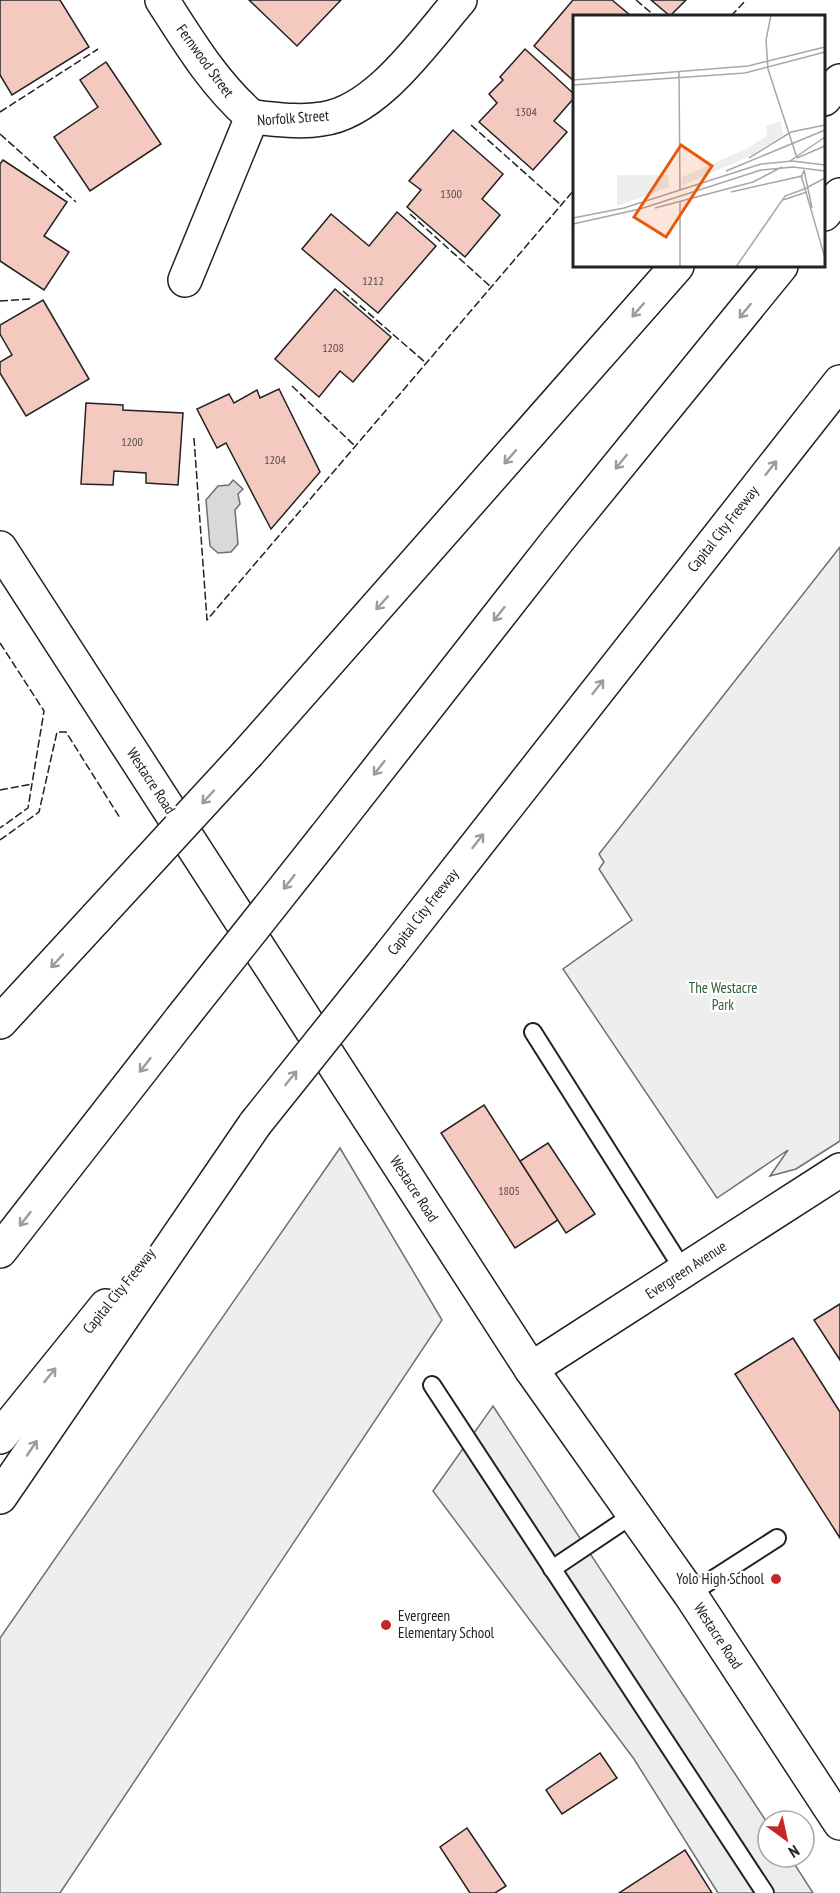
<svg xmlns="http://www.w3.org/2000/svg" width="840" height="1893" viewBox="0 0 840 1893" font-family="'PT Sans Narrow',sans-serif">
	<style>
		.green { fill: #eee; stroke: #6f6f6f; stroke-width: 1.5 }
		.parking { fill: #ededed; stroke: #6f6f6f; stroke-width: 1.5 }
		.water { fill: #d9d9d9; stroke: #6f6f6f; stroke-width: 1.5 }
		.building { fill: #f3c9c0; stroke: #222; stroke-width: 1.5 }
		.lines { fill: none; stroke-linecap: round; stroke-linejoin: round }
		.lane-casing { stroke: #222; stroke-width: 20 }
		.street-casing { stroke: #222; stroke-width: 36 }
		.secondary-casing { stroke: #222; stroke-width: 36 }
		.highway-casing { stroke: #222; stroke-width: 36 }
		.lane { stroke: #fff; stroke-width: 16 }
		.street { stroke: #fff; stroke-width: 33 }
		.secondary { stroke: #fff; stroke-width: 33 }
		.highway { stroke: #fff; stroke-width: 33 }
		.highway-bridge-casing { stroke: #222; stroke-width: 36; stroke-linecap: butt }
		.highway-bridge { stroke: #fff; stroke-width: 33 }
		.fence { stroke: #222; stroke-width: 1.5; stroke-dasharray: 8 3; stroke-linecap: butt }
		.oneway { stroke: #9c9c9c }
		.poi-dot { fill: #c62828; stroke: #fff; stroke-width: 2 }
		.labels { text-anchor: middle; stroke-width: 4.5; stroke-linejoin: round; paint-order: stroke }
		.number-label { font-size: 12px; fill: #564c4a }
		.street-label { font-size: 15px; fill: #222; stroke: #fff }
		.park-label { font-size: 15px; fill: #2f5e38; stroke: #fff }
		.poi-label { font-size: 15px; fill: #222; stroke: #fff; text-anchor: end }
		.inset-road { fill: none; stroke: #a7a7a7; stroke-width: 1.5 }
		.view { fill: #e8590c; fill-opacity: 0.15; stroke: #e8590c; stroke-width: 3 }
		.inset-edge { fill: none; stroke: #222; stroke-width: 3 }
	</style>
	<rect width="100%" height="100%" fill="#fff"/>
	<g class="green">
		<polygon points="840,547 840,1141 796,1169 770,1176 788,1150 717,1198 563,969 632,920 599,869 604,862 599,854"/>
		<polygon points="340,1148 442,1320 60,1893 0,1893 0,1638"/>
	</g>
	<polygon class="parking" points="493,1406 768,1824 768,1857 790,1857 813,1893 718,1893 634,1759 433,1491"/>
	<polygon class="water" points="233,480 243,489 238,494 240,504 235,510 238,544 231,552 218,553 210,546 206,500 218,486 229,485"/>
	<g class="building">
		<polygon points="0,0 60,0 89,47 12,95 0,75"/>
		<polygon points="249,0 341,0 297,46"/>
		<polygon points="573,0 612,0 631,16 574,16 574,81 534,46"/>
		<polygon points="651,0 686,0 670,16"/>
		<polygon points="525,49 574,94 574,98 554,121 567,132 533,170 479,122 497,103 489,94 503,80 500,77"/>
		<polygon points="106,62 161,144 90,191 54,137 98,107 80,80"/>
		<polygon points="453,130 503,174 482,199 500,215 465,257 407,207 421,190 409,181"/>
		<polygon points="3,160 67,202 44,236 69,252 44,290 0,261 0,164"/>
		<polygon points="397,212 436,246 378,313 302,249 331,214 369,246"/>
		<polygon points="335,289 391,337 353,382 340,371 319,397 275,359"/>
		<polygon points="43,300 89,379 26,416 0,373 0,362 12,355 0,334 0,325"/>
		<polygon points="279,389 320,472 271,529 226,443 217,448 197,409 229,394 234,403 257,390 260,398"/>
		<polygon points="86,403 123,405 123,410 183,413 178,485 146,483 146,473 114,471 113,485 81,484"/>
		<polygon points="484,1105 558,1220 515,1248 441,1133"/>
		<polygon points="548,1143 595,1214 566,1233 520,1161"/>
		<polygon points="840,1304 840,1360 814,1320"/>
		<polygon points="793,1338 840,1412 840,1538 735,1374"/>
		<polygon points="600,1753 617,1778 562,1814 546,1790"/>
		<polygon points="467,1828 506,1886 495,1893 470,1893 440,1847"/>
		<polygon points="685,1850 712,1893 619,1893"/>
	</g>
	<g class="lines">
		<g class="lane-casing">
			<g id="lane">
				<polyline points="533,1032 684,1271"/>
				<polyline points="432,1385 765,1893"/>
				<polyline points="552,1569 634,1514"/>
				<polyline points="690,1594 777,1538"/>
			</g>
		</g>
		<g class="street-casing">
			<g id="street">
				<path d="M162,0C189,42 214,84 252,117"/>
				<path d="M252,117C275,119 299,123 322,119C377,112 426,39 460,0"/>
				<polyline points="185,280 252,117"/>
				<polyline points="531,1369 840,1170"/>
			</g>
		</g>
		<g class="secondary-casing">
			<polyline id="secondary" points="0,548 531,1369 690,1594 840,1823"/>
		</g>
		<g class="highway-casing">
			<g id="highway">
				<polyline points="824,99 840,81"/>
				<polyline points="824,214 840,195"/>
				<polyline points="248,753 677,266"/>
				<polyline points="326,836 558,540 781,266"/>
				<polyline points="391,954 840,382"/>
				<polyline points="0,1022 96,918"/>
				<polyline points="0,1251 181,1019"/>
				<polyline points="0,1437 106,1306"/>
				<polyline points="0,1497 255,1124"/>
			</g>
		</g>
		<use href="#lane" class="lane"/>
		<use href="#street" class="street"/>
		<use href="#secondary" class="secondary"/>
		<use href="#highway" class="highway"/>
		<g class="highway-bridge-casing">
			<g id="highway-bridge">
				<polyline points="96,918 248,753"/>
				<polyline points="181,1019 326,836"/>
				<polyline points="255,1124 391,954"/>
			</g>
		</g>
		<use href="#highway-bridge" class="highway-bridge"/>
		<g class="fence">
			<polyline points="636,0 655,16"/>
			<polyline points="731,16 746,0"/>
			<polyline points="0,112 98,49"/>
			<polyline points="471,125 561,205"/>
			<polyline points="0,134 76,202"/>
			<polyline points="410,214 491,287"/>
			<polyline points="343,291 426,363"/>
			<polyline points="0,301 31,299"/>
			<polyline points="292,386 355,446"/>
			<polyline points="194,438 207,620 574,190"/>
			<polyline points="0,643 44,711 28,808 0,828"/>
			<polyline points="0,790 32,784"/>
			<polyline points="0,840 39,812 57,732 66,732 120,818"/>
		</g>
	</g>
	<defs><path id="oneway-shaft" d="M-6 0H5M1.5-3L5.5 0L1.5 3" fill="none" stroke-width="1.6" stroke-linecap="round" stroke-linejoin="round" transform="scale(1.5)"/></defs>
	<g class="oneway">
		<use href="#oneway-shaft" transform="translate(638 310) rotate(131)"/>
		<use href="#oneway-shaft" transform="translate(745 311) rotate(129)"/>
		<use href="#oneway-shaft" transform="translate(510 457) rotate(131)"/>
		<use href="#oneway-shaft" transform="translate(621 462) rotate(129)"/>
		<use href="#oneway-shaft" transform="translate(771 468) rotate(-52)"/>
		<use href="#oneway-shaft" transform="translate(382 603) rotate(132)"/>
		<use href="#oneway-shaft" transform="translate(499 614) rotate(128)"/>
		<use href="#oneway-shaft" transform="translate(598 687) rotate(-52)"/>
		<use href="#oneway-shaft" transform="translate(379 768) rotate(128)"/>
		<use href="#oneway-shaft" transform="translate(208 797) rotate(133)"/>
		<use href="#oneway-shaft" transform="translate(478 841) rotate(-52)"/>
		<use href="#oneway-shaft" transform="translate(289 882) rotate(128)"/>
		<use href="#oneway-shaft" transform="translate(57 961) rotate(133)"/>
		<use href="#oneway-shaft" transform="translate(145 1065) rotate(128)"/>
		<use href="#oneway-shaft" transform="translate(291 1078) rotate(-51)"/>
		<use href="#oneway-shaft" transform="translate(25 1219) rotate(128)"/>
		<use href="#oneway-shaft" transform="translate(50 1375) rotate(-51)"/>
		<use href="#oneway-shaft" transform="translate(32 1448) rotate(-56)"/>
	</g>
	<g class="poi-dot">
		<circle cx="776" cy="1579" r="6"/>
		<circle cx="386" cy="1625" r="6"/>
	</g>
	<g class="labels">
		<g class="number-label">
			<text x="526" y="116">1304</text>
			<text x="451" y="198">1300</text>
			<text x="373" y="285">1212</text>
			<text x="333" y="352">1208</text>
			<text x="132" y="446">1200</text>
			<text x="275" y="464">1204</text>
			<text x="509" y="1195">1805</text>
		</g>
		<g class="street-label">
			<text transform="translate(205 61) rotate(54)" y="5">Fernwood Street</text>
			<text transform="translate(293 118) rotate(-4)" y="5">Norfolk Street</text>
			<text transform="translate(723 529) rotate(-52)" y="5">Capital City Freeway</text>
			<text transform="translate(151 781) rotate(57)" y="5">Westacre Road</text>
			<text transform="translate(423 912) rotate(-52)" y="5">Capital City Freeway</text>
			<text transform="translate(414 1189) rotate(57)" y="5">Westacre Road</text>
			<text transform="translate(686 1270) rotate(-33)" y="5">Evergreen Avenue</text>
			<text transform="translate(119 1291) rotate(-51)" y="5">Capital City Freeway</text>
			<text transform="translate(718 1636) rotate(57)" y="5">Westacre Road</text>
		</g>
		<g class="park-label">
			<text x="723" y="993">The Westacre<tspan x="723" dy="17">Park</tspan></text>
		</g>
		<g class="poi-label">
			<text x="764" y="1584">Yolo High School</text>
			<text x="398" y="1621" text-anchor="start">Evergreen<tspan x="398" dy="17">Elementary School</tspan></text>
		</g>
	</g>
	<g transform="translate(573 15)">
		<rect width="252" height="252" fill="#fff"/>
		<path d="M208,106L210,120L175,142L108,171L109,162L173,134L194,121L193,111ZM44,160H95L96,172L44,191Z" fill="#eee"/>
		<path class="inset-road" d="M198,0L193,25L195,54L224,143M106,57L107,175M0,65L175,51L252,32M0,70L172,58L252,37M218,117L252,110M176,143L218,117M224,143L252,131M217,146L252,122M231,155L239,193M153,156L252,115M228,160L252,243M235,172L252,163M158,177L229,161L231,155M210,185L234,177M107,187V252M82,193L180,167L209,152M0,203L51,193L188,149L219,146L252,150M0,209L67,194L188,155L220,152L252,156M163,252L212,181L234,173"/>
		<path class="view" d="M108,130L139,151L93,222L61,202Z"/>
		<rect width="252" height="252" class="inset-edge"/>
	</g>
	<g transform="translate(786 1839) rotate(147)"><circle r="28" fill="#ffffff" stroke="#a7a7a7" stroke-width="1.5"/>
	<path d="M0-4.5L10 22L0 15L-10 22Z" fill="#c62828"/>
	<text y="-9" font-size="16" font-weight="bold" text-anchor="middle" fill="#222222">N</text>
	</g>
</svg>
